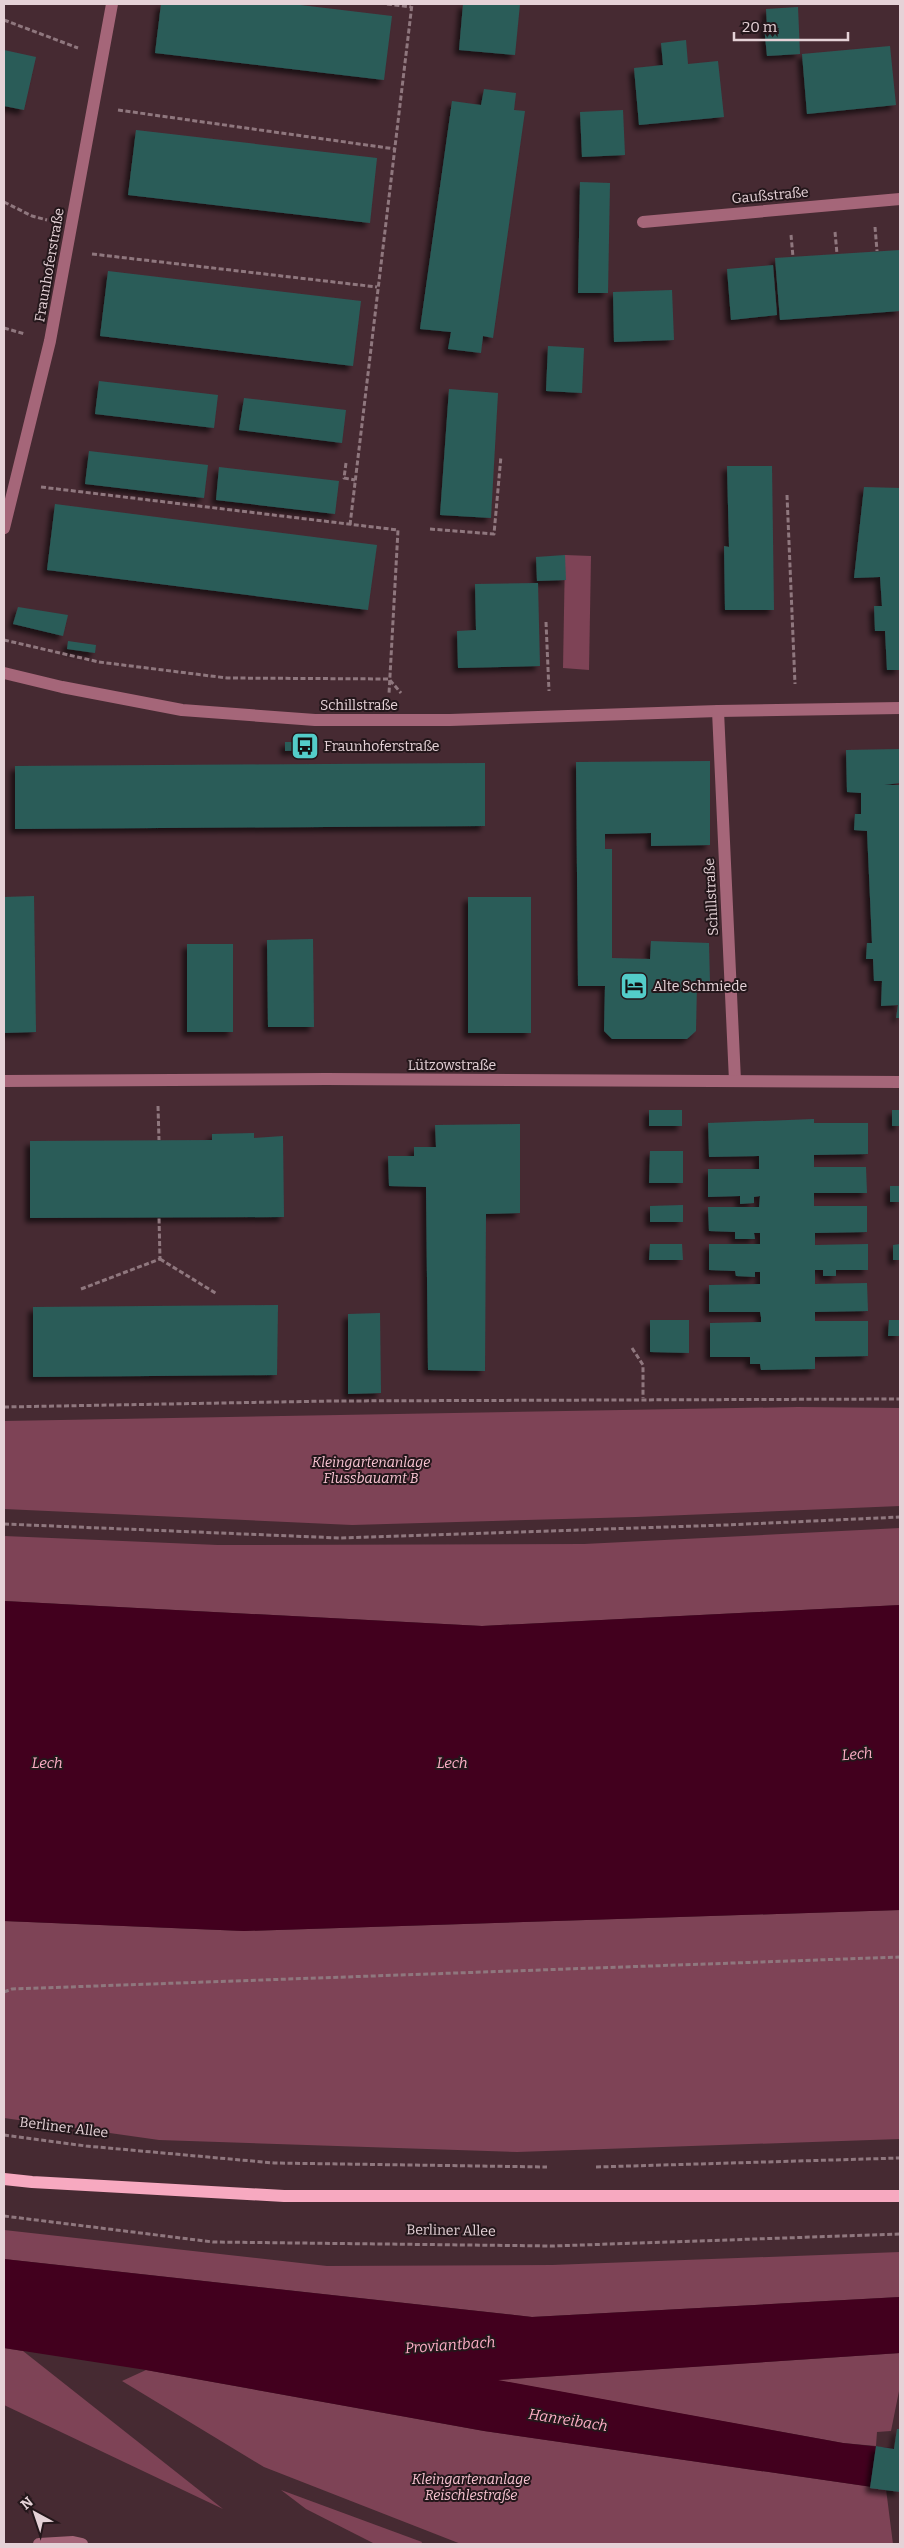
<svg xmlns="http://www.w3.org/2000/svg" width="904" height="2548" viewBox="0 0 904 2548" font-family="Bitter,serif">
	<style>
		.green { fill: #7e4356 }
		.water { fill: #42001e }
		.building { fill: #2c5b59; filter: url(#shadow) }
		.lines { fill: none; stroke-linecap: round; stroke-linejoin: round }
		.path { stroke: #8f777e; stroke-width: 3; stroke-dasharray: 5 2.5; stroke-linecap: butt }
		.minor { stroke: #a56679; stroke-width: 12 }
		.major { stroke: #f7a9c0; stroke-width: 12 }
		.labels { text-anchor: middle; stroke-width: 4; stroke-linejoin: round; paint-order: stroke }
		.street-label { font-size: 14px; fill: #e5d2d7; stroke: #24171b }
		.poi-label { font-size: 14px; fill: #e5d2d7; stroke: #24171b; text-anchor: start }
		.park-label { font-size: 14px; font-style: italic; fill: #f8c4d2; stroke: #24171b }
		.water-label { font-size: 15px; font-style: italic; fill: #fdafc6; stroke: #24171b }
	</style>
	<defs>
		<filter id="shadow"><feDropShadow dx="-4.5" dy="4.5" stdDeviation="2.5" flood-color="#0009"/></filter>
	</defs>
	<rect width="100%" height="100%" fill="#462a32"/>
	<g class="green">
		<polygon points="565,555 591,556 589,670 563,668"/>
		<polygon points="798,1407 900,1408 900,1506 636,1517 352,1525 4,1509 4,1421"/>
		<polygon points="900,1528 900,1605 482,1626 4,1601 4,1536 218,1545 584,1544"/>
		<polygon points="900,1910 900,2139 517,2152 159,2140 4,2118 4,1921 244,1931"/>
		<polygon points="4,2230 327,2266 552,2265 900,2252 900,2297 532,2317 4,2259"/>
		<polygon points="4,2348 23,2351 223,2509 4,2405"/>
		<polygon points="900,2353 900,2386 891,2431 877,2432 876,2446 843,2443 495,2380"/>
		<polygon points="146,2370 484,2431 886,2489 893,2544 461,2544 264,2467 122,2381"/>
		<polygon points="281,2490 422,2542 421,2544 375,2544 306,2509"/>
	</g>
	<g class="water">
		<polygon points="4,1601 482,1626 900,1605 900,1910 244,1931 4,1921"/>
		<polygon points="4,2259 532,2317 900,2297 900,2353 498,2380 843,2443 900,2449 900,2491 484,2431 146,2370 4,2348"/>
	</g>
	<g class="building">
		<polygon points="161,4 292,4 392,16 384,80 155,53"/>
		<polygon points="463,4 520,4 515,55 459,50"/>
		<polygon points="798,7 800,54 767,56 764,26 767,26 766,9"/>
		<polygon points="686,40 688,64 718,61 724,117 639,125 634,68 663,65 661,43"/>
		<polygon points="890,46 896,105 807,114 802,54"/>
		<polygon points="4,50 36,57 24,110 4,106"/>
		<polygon points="484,89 516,93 514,110 525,111 493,338 483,336 481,353 448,349 451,332 420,329 452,101 481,105"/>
		<polygon points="623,110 625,155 582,157 580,112"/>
		<polygon points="136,130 377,158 370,223 128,195"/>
		<polygon points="580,182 610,183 608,293 578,293"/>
		<polygon points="900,250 900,311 780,320 775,258"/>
		<polygon points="773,265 777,315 731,320 727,269"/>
		<polygon points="108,271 361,301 353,366 100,336"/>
		<polygon points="672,290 674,340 614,342 613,292"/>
		<polygon points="548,346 584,348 582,393 546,391"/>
		<polygon points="99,381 218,395 214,428 95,414"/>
		<polygon points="449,389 498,393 491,518 440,515"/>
		<polygon points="244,398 346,410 342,443 239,430"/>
		<polygon points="89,451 208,465 204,498 85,484"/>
		<polygon points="727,466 772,466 774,610 725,610 724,546 729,547"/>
		<polygon points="219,467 339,481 335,514 216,500"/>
		<polygon points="864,487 900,488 900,670 887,670 885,631 875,631 874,606 882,606 880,577 854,578"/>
		<polygon points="55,504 377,545 368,610 47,570"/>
		<polygon points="565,555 566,580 537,581 536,557"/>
		<polygon points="538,583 540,666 458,668 457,631 476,630 475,584"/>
		<polygon points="18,607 68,615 63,636 13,624"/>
		<polygon points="68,641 96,645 95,653 67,649"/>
		<polygon points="285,742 314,742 314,750 285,751"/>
		<polygon points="900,749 900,783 884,785 900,785 900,1018 896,1018 898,1005 881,1006 882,981 874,981 873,959 866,959 867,943 872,943 867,831 854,830 855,814 861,814 861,793 847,792 846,750"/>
		<polygon points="710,761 710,845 651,846 651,833 605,834 605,849 612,849 612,958 650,959 651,941 709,943 710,983 697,983 696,1031 687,1039 612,1039 604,1031 605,986 578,986 576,762"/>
		<polygon points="485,763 485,826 15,829 15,766"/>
		<polygon points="34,896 36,1032 4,1033 4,897"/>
		<rect x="468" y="897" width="63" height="136"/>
		<polygon points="313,939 314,1027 268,1027 267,940"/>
		<rect x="187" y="944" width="46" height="88"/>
		<rect x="649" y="1110" width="33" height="16"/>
		<rect x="892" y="1110" width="8" height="16"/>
		<polygon points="814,1119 814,1123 868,1123 868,1154 814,1155 814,1167 866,1167 867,1193 814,1193 814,1206 867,1206 867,1232 815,1233 815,1245 868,1244 868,1270 836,1270 836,1276 823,1276 823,1270 815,1270 815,1284 867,1283 868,1311 815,1312 815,1321 868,1321 868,1356 815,1357 815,1369 761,1370 760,1364 750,1364 750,1357 710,1357 710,1323 761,1322 761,1317 760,1312 709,1312 709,1285 760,1284 760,1272 755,1272 755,1277 736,1276 735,1271 709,1270 709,1244 760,1244 760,1233 754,1233 755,1239 735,1239 735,1232 709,1231 708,1207 759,1207 760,1196 754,1197 754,1203 740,1204 740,1196 708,1197 708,1169 759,1169 759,1156 709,1157 708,1123"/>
		<polygon points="520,1124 520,1213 486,1214 485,1371 428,1370 426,1187 389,1186 388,1156 414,1156 414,1147 436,1147 435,1125"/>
		<polygon points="254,1133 254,1138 283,1136 284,1217 30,1218 30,1141 212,1140 212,1134"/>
		<polygon points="650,1151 683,1151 683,1183 649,1183"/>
		<rect x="890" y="1186" width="10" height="16"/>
		<polygon points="683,1205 683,1222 650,1222 650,1206"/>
		<polygon points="650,1244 682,1244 683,1260 649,1260"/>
		<polygon points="900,1244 900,1260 893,1260 893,1245"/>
		<polygon points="278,1305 277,1375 33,1377 33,1307"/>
		<polygon points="380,1313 381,1393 348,1394 348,1314"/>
		<polygon points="650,1320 689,1320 689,1353 650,1352"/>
		<polygon points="889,1320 900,1320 900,1336 888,1336"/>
		<polygon points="897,2429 900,2429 900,2492 870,2488 876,2446 894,2449"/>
	</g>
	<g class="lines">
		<g class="path">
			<polyline points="387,4 411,7"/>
			<polyline points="4,20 78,48"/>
			<polyline points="118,110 395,149"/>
			<polyline points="4,202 32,216 47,220"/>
			<polyline points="875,227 877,251"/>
			<polyline points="835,232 837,254"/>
			<polyline points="791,235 793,257"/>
			<polyline points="92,254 377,287"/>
			<polyline points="4,328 25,334"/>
			<polyline points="346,463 344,478 355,480"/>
			<polyline points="41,487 398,530 389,694"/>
			<polyline points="787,495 795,684"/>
			<polyline points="350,525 412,4"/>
			<polyline points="430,529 494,534 501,456"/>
			<polyline points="546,622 549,691"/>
			<polyline points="4,640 99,662 227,678 389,679 401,693"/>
			<polyline points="158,1106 159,1140"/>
			<polyline points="160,1259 217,1294"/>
			<polyline points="81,1289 160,1259 159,1217"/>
			<polyline points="632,1348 643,1365 643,1398"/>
			<polyline points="4,1407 331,1401 900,1399"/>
			<polyline points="4,1524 340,1538 726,1525 900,1517"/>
			<polyline points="4,1992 12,1989 900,1957"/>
			<polyline points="4,2135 86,2146 274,2163 547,2167"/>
			<polyline points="596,2167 900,2158"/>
			<polyline points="4,2216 213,2242 553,2246 900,2234"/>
		</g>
		<g class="minor">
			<polyline points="643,222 900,199"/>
			<polyline points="4,528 50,341 112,4"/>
			<polyline points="4,673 62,687 182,710 315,720 450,720 718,711 900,708"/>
			<polyline points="718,711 735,1081"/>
			<polyline points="4,1081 326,1079 900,1082"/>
			<polyline points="39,2544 73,2542 82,2544"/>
		</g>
		<polyline class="major" points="4,2179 32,2182 284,2196 900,2196"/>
	</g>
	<defs>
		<g id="bus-square" transform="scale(1.4375)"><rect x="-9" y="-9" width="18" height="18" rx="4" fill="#53cdc9" stroke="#24171b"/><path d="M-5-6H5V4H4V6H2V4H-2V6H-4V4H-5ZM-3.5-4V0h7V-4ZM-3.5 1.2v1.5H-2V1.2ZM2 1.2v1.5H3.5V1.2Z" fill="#111"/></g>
		<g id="hotel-square" transform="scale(1.4375)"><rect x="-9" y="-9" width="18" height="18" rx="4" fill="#53cdc9" stroke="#24171b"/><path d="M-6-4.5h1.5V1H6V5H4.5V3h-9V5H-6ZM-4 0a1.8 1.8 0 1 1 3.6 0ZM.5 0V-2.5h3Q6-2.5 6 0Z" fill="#111"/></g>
	</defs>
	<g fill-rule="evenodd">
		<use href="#bus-square" x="305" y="746"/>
		<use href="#hotel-square" x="634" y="986"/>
	</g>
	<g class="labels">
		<g class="street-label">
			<text transform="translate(770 195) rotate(-5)" y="5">Gaußstraße</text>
			<text transform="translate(49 265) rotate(-80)" y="5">Fraunhoferstraße</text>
			<text x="359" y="710">Schillstraße</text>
			<text transform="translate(711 897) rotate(-93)" y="5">Schillstraße</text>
			<text x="452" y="1070">Lützowstraße</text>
			<text transform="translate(64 2127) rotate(7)" y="5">Berliner Allee</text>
			<text transform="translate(451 2230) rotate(1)" y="5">Berliner Allee</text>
		</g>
		<g class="poi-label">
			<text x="324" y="751">Fraunhoferstraße</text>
			<text x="653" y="991">Alte Schmiede</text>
		</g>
		<g class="park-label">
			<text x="371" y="1467">Kleingartenanlage<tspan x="371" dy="16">Flussbauamt B</tspan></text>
			<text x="471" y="2484">Kleingartenanlage<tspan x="471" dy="16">Reischlestraße</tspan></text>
		</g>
		<g class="water-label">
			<text transform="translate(857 1754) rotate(-5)" y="5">Lech</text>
			<text x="47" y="1768">Lech</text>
			<text x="452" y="1768">Lech</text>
			<text transform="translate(450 2345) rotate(-4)" y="5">Proviantbach</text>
			<text transform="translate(568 2420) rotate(9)" y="5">Hanreibach</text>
		</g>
	</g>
	<rect width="904" height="2548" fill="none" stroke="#e5d2d7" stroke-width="10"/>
	<g transform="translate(35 2513) rotate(320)" stroke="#24171b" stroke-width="4" paint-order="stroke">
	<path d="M0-4L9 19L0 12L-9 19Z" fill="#e5d2d7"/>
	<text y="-8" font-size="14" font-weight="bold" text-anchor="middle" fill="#e5d2d7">N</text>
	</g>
	<path d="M734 32v8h114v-8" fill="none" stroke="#e5d2d7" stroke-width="2.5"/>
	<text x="742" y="32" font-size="15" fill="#e5d2d7" stroke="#24171b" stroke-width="4" paint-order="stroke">20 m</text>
</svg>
